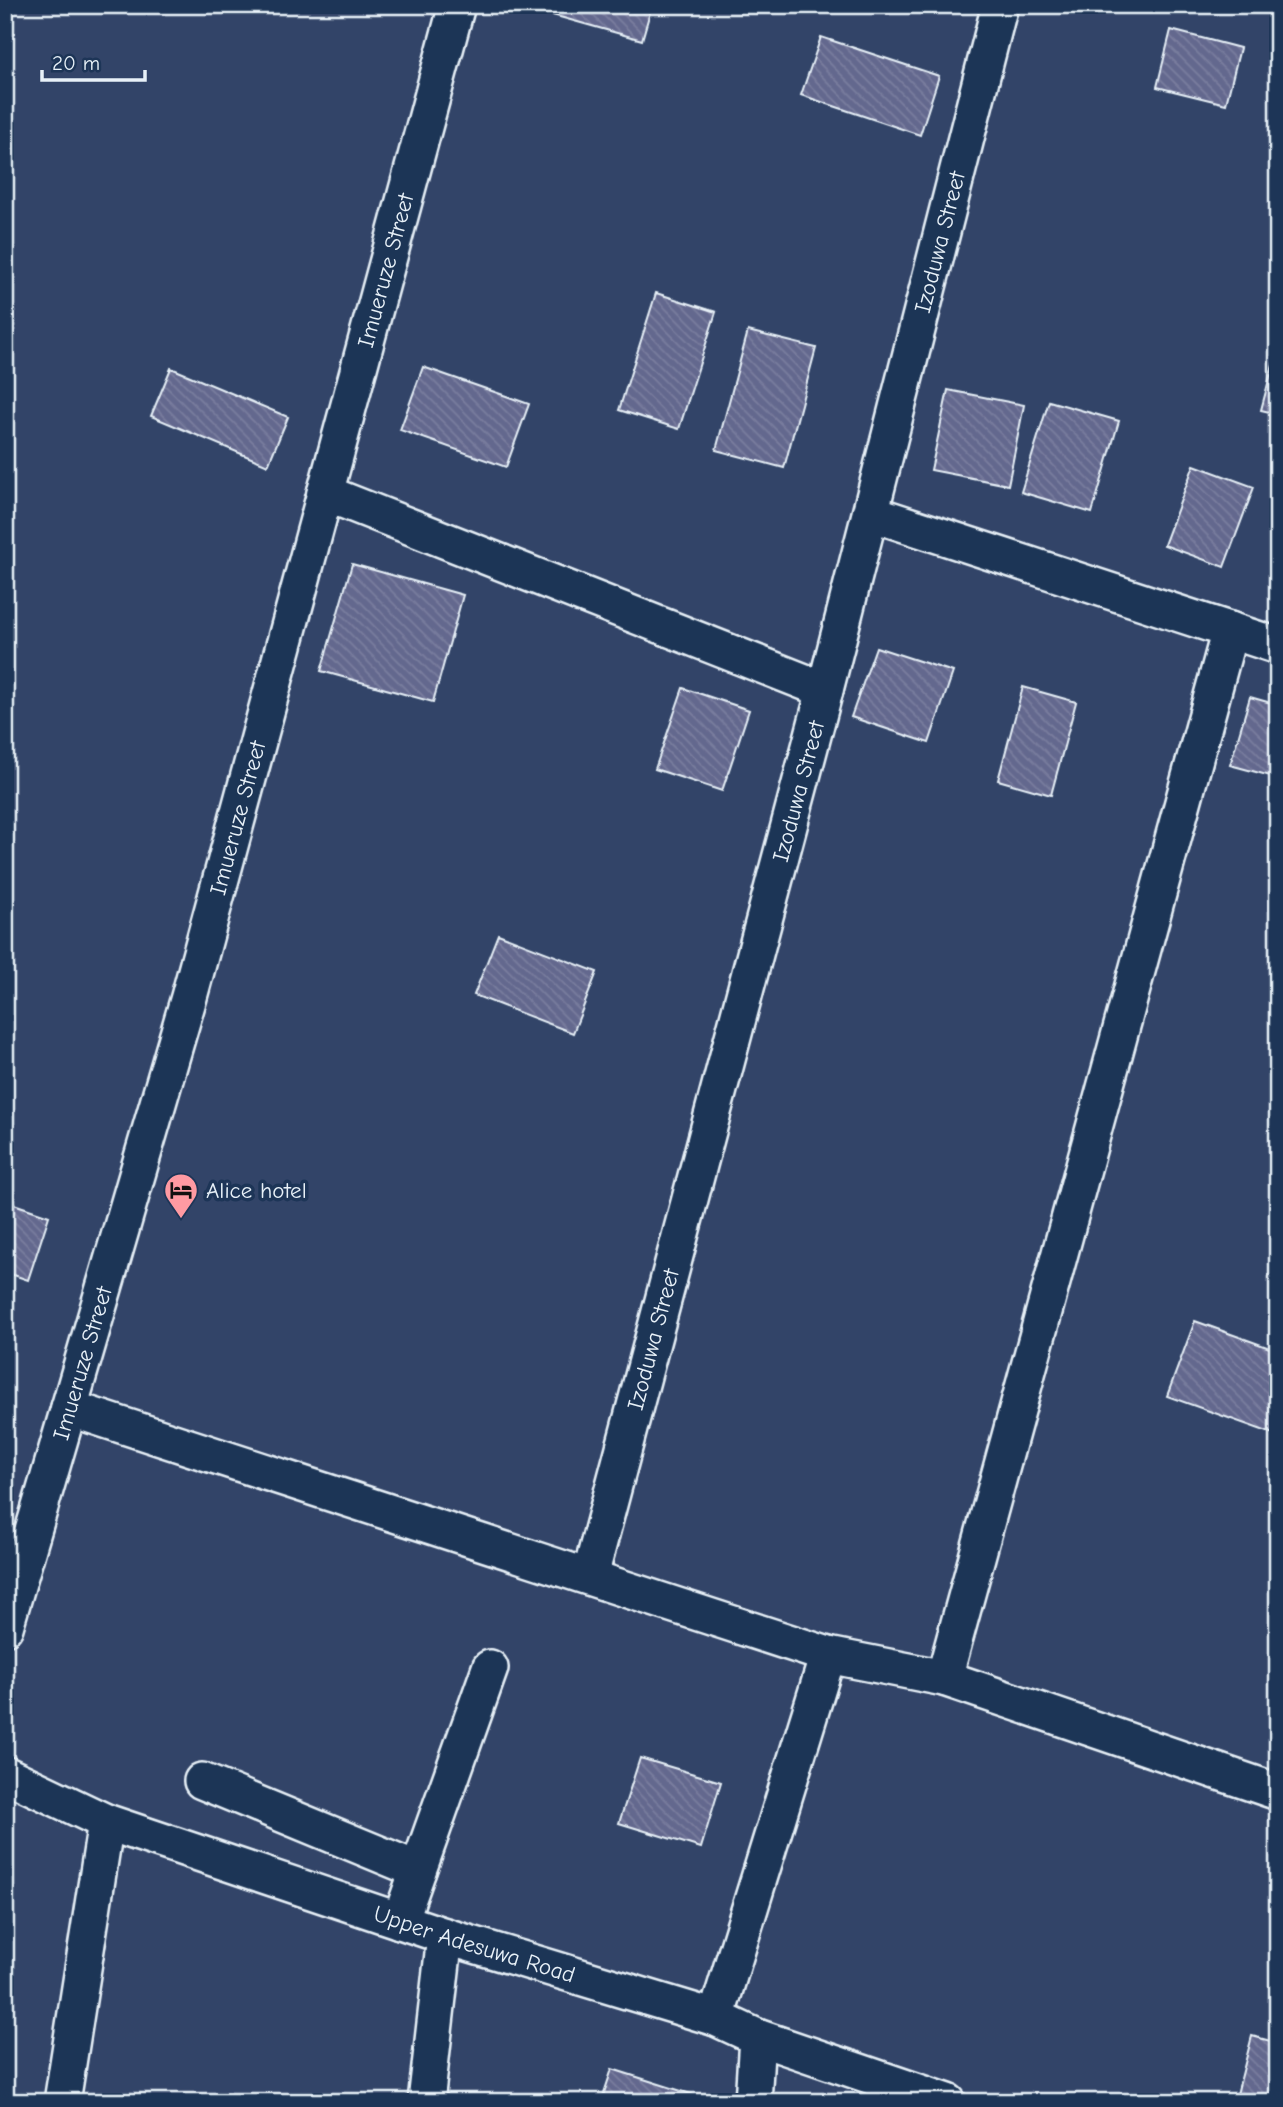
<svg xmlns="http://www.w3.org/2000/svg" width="1283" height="2107" viewBox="0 0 1283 2107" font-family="'Comic Neue',sans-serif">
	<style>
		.building { fill: url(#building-back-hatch); stroke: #e8f1f8; stroke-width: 2 }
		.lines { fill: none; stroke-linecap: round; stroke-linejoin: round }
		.minor-casing { stroke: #e8f1f8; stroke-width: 40 }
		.minor { stroke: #1d3557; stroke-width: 35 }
		.labels { text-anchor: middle; stroke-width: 7; stroke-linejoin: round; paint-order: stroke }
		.street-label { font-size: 23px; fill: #e8f1f8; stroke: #1d3557 }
		.poi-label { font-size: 23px; fill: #e8f1f8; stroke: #1d3557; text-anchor: start }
	</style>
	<defs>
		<pattern id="building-back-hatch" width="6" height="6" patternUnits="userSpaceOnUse" patternTransform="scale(1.75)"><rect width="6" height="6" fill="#64688e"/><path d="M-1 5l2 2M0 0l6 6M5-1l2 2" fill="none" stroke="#7a7e9f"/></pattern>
	</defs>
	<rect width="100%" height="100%" fill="#324468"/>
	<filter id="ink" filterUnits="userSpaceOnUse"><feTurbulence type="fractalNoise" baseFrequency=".0143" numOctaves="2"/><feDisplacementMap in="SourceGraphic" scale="14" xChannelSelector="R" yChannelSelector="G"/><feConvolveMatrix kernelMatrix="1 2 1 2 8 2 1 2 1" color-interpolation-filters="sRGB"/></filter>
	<g filter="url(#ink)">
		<g class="building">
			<polygon points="551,5 652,5 642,40 549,14"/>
			<polygon points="1171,30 1240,48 1226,104 1157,87"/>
			<polygon points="821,37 939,76 920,135 801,95"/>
			<polygon points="656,293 716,312 679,429 619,410"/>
			<polygon points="748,331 816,348 784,468 716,450"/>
			<polygon points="1277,350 1278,350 1278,414 1261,410"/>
			<polygon points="423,367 529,404 506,467 400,430"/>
			<polygon points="171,368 288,417 268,465 151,416"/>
			<polygon points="948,390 1024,405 1008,485 931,470"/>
			<polygon points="1049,401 1119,421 1092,513 1021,492"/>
			<polygon points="1194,465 1254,487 1224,567 1164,545"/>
			<polygon points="352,564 463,595 433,702 321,671"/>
			<polygon points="876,647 953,672 929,743 851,717"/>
			<polygon points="1023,687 1076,702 1051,795 998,780"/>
			<polygon points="683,688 749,710 722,791 655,769"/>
			<polygon points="1250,697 1278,705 1278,778 1230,765"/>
			<polygon points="498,934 597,972 573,1033 474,995"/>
			<polygon points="5,1201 49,1216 28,1280 5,1272"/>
			<polygon points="1195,1321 1278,1351 1278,1429 1276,1435 1167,1396"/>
			<polygon points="640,1758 721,1782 701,1848 619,1823"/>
			<polygon points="1252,2036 1278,2043 1278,2102 1235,2102"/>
			<polygon points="612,2069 716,2102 601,2102"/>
		</g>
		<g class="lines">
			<g class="minor-casing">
				<g id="minor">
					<polyline points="325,493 825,690"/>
					<polyline points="871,513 1278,646"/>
					<polyline points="69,1408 828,1655 944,1678 1278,1792"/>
					<path id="s1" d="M590,1576L825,690L1000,5"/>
					<path id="s2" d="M5,1627L189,997L457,5"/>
					<polyline points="944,1678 1230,630"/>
					<path id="s3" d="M5,1774L106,1822L445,1936L716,2018L757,2037L948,2102"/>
					<polyline points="202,1781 418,1870"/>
					<polyline points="400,1921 490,1668"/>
					<polyline points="716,2018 828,1655"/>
					<polyline points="62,2102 106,1822"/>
					<polyline points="426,2102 445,1936"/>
					<polyline points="753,2102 757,2037"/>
				</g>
			</g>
			<use href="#minor" class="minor"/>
		</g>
	</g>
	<defs>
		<g id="hotel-pin" transform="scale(1.75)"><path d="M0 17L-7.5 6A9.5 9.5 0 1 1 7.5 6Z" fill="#ff9aa2" stroke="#1d3557"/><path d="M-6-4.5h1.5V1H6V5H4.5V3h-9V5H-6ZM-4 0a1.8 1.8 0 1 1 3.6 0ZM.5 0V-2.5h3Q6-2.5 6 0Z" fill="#111"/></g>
	</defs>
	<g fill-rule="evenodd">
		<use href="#hotel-pin" x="181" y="1190"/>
	</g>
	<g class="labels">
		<g class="street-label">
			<text dy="8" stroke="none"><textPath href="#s1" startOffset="1379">Izoduwa Street</textPath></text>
			<text dy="8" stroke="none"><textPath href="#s2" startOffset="1409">Imueruze Street</textPath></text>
			<text dy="8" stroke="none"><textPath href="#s1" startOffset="812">Izoduwa Street</textPath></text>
			<text dy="8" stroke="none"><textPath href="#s2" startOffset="842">Imueruze Street</textPath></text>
			<text dy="8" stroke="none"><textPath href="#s1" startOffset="245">Izoduwa Street</textPath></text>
			<text dy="8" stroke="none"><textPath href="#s2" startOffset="275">Imueruze Street</textPath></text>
			<text dy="8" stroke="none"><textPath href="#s3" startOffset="500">Upper Adesuwa Road</textPath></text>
		</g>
		<g class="poi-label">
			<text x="206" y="1198">Alice hotel</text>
		</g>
	</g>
	<rect width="1283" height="2107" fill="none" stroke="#1d3557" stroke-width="28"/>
	<rect x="14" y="14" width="1255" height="2079" fill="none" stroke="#e8f1f8" stroke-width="2.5" filter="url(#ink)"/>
	<path d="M42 70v10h103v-10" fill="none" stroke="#e8f1f8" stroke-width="3.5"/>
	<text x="52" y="70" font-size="21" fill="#e8f1f8" stroke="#1d3557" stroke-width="5" paint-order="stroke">20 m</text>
</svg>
